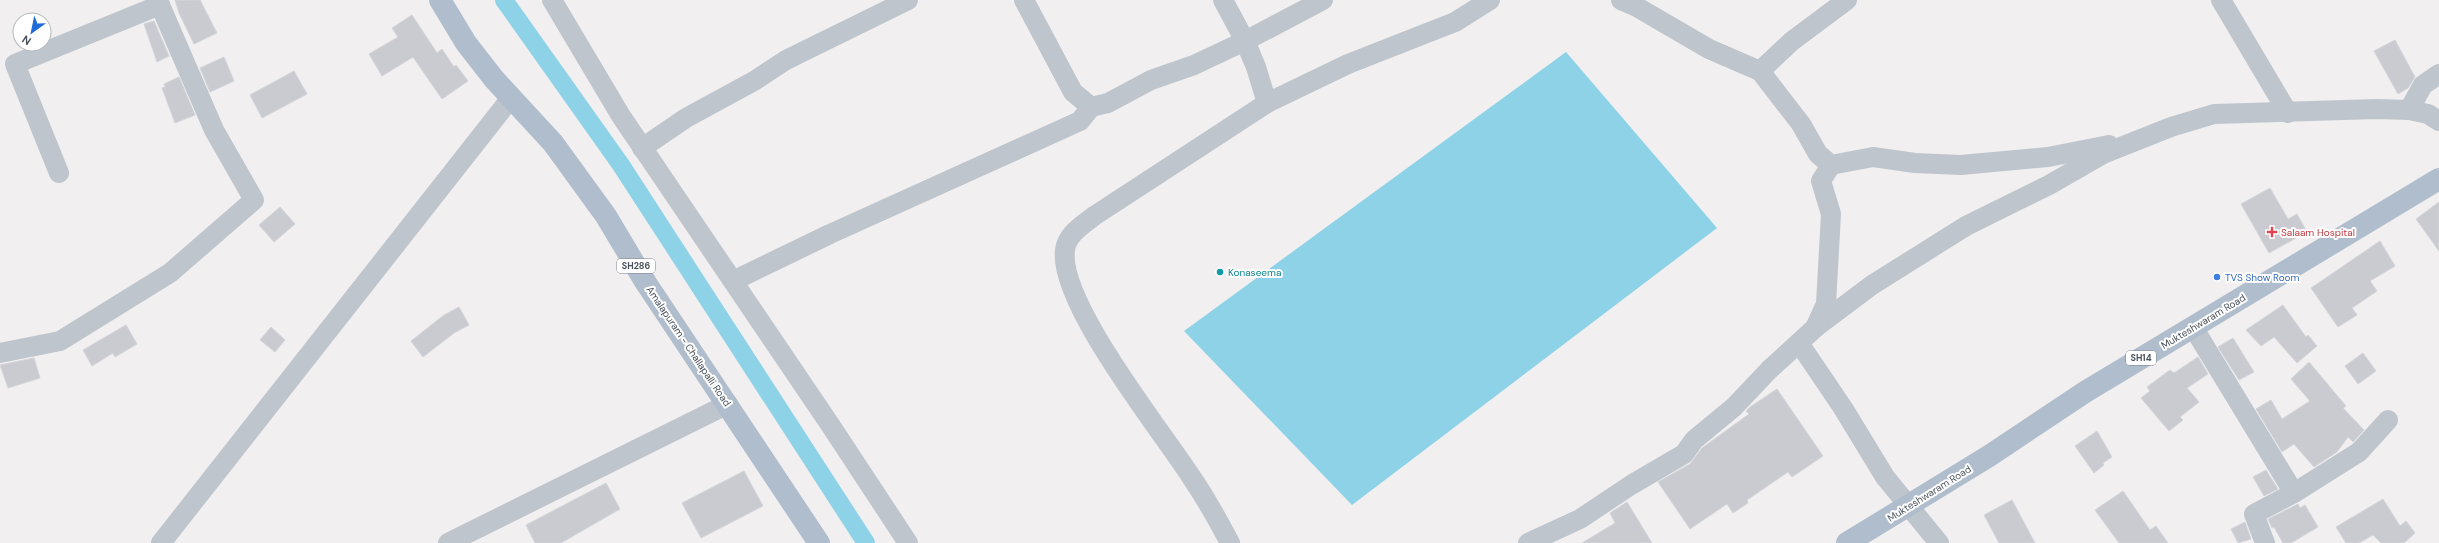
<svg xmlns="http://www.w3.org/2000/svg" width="2439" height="543" viewBox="0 0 2439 543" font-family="'DM Sans',sans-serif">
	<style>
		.water { fill: #8ed2e8 }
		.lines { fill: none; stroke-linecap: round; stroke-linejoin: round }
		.canal { stroke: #8ed2e8; stroke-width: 18 }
		.building { fill: #c9cbd1; stroke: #d3d5da }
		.minor { stroke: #bec5cd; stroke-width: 20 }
		.major { stroke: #afbdcc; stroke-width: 22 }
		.health-dot { fill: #e0444e; stroke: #fff; stroke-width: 1.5 }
		.culture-dot { fill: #0f9aa8; stroke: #fff; stroke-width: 1.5 }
		.shop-dot { fill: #3f7fe0; stroke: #fff; stroke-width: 1.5 }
		.labels { text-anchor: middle; stroke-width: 4; stroke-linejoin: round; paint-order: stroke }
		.shield { fill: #fff; stroke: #7f858c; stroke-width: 1 }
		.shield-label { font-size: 9px; font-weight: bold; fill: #48515b }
		.health-label { font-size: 10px; fill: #be3a42; stroke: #fff; text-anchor: start }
		.culture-label { font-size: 10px; fill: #0d838f; stroke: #fff; text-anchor: start }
		.shop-label { font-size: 10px; fill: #366cbe; stroke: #fff; text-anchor: start }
		.street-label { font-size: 10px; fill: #48515b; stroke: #fff }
	</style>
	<rect width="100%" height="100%" fill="#f1efef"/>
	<polygon class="water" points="1566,52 1717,228 1352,505 1184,331"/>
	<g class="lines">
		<polyline class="canal" points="504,0 621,165 866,543"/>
	</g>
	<g class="building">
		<polygon points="175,0 200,0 217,33 194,44 179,13"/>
		<polygon points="412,15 437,53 442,49 454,67 456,65 468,81 442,99 413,57 382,76 369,54 398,37 392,28"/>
		<polygon points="154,21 169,56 157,62 144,24"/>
		<polygon points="2395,40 2415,77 2408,88 2398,94 2374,51"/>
		<polygon points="224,57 234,81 210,92 200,68"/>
		<polygon points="294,71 307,94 262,118 250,95"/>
		<polygon points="179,77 195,115 175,123 162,88 165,87 164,84"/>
		<polygon points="2270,188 2288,219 2297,214 2307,232 2269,253 2241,204"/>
		<polygon points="2439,202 2439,251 2416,219"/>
		<polygon points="280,207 295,224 274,242 259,225"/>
		<polygon points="2380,241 2395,266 2370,281 2377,291 2352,308 2357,315 2338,327 2311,288"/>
		<polygon points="2283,305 2306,337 2308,335 2317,346 2297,363 2274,337 2261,346 2246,330"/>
		<polygon points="459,307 469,325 454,333 423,357 411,341 444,315"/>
		<polygon points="126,325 137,344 115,357 113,353 92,366 83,350"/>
		<polygon points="271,327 285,340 275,352 260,340"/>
		<polygon points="2233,338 2254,372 2239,380 2218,347"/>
		<polygon points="2363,353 2376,371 2358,384 2345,366"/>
		<polygon points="2198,357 2208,374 2187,388 2199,402 2180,417 2183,420 2169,431 2141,398 2150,391 2147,387 2170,370 2174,373"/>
		<polygon points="34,358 40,378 8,388 0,365"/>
		<polygon points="2309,362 2346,406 2343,408 2364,430 2353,442 2348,437 2337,452 2314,467 2294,444 2282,452 2256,409 2271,400 2282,419 2310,401 2291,379"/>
		<polygon points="1777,389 1823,456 1792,477 1788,472 1747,500 1748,503 1733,513 1727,504 1690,529 1658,482 1690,464 1702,448 1749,414 1746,411 1750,407"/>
		<polygon points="2097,431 2112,457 2103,463 2104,465 2094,473 2075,446"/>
		<polygon points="2266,470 2278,489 2264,496 2253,477"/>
		<polygon points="744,471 763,506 701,538 682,503"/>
		<polygon points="606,483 620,509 561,543 535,543 526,525"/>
		<polygon points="2123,491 2150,530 2156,526 2168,543 2119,543 2095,510"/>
		<polygon points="2383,499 2400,526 2406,521 2415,533 2404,543 2381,543 2373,535 2359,543 2346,543 2336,527"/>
		<polygon points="2012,500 2035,543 1999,543 1984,515"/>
		<polygon points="1627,502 1652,543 1582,543 1615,523 1610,513"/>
		<polygon points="2298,504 2300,508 2305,505 2318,527 2291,543 2283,543 2274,527 2272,528 2268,519"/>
		<polygon points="2245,522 2251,539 2238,543 2231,529"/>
	</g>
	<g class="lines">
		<g class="minor">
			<polyline points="552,0 621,116 831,426 908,543"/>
			<polyline points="1024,0 1073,92 1091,107 1108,103 1151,80 1194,65 1245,41 1256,67 1267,103"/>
			<polyline points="1223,0 1245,41 1323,0"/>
			<polyline points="2221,0 2288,113"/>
			<polyline points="1760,71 1792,41 1847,0"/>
			<polyline points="2409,110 2423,85 2439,74"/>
			<polyline points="642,148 686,118 754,81 786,60 908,0"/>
			<polyline points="1831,165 1873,157 1915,163 1961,165 2048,157 2109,145"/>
			<polyline points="59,173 15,64 160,5 157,0"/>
			<polyline points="733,281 830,234 1080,121 1091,107"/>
			<polyline points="1816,327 1872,285 1966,226 2049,185 2103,154 2171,127 2214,114 2377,109 2409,110 2428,114 2439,121"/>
			<polyline points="2193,327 2294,493 2254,514 2265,543"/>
			<polyline points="1799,343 1843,408 1885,477 1939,543"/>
			<polyline points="0,353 60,341 170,273 254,200 214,130 160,5"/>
			<polyline points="2294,493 2359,452 2388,420"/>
			<polyline points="161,543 511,98"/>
			<polyline points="448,543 728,404"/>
			<path d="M1230,543C1218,520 1205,497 1190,475C1160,429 1058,302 1065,250C1067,234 1083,225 1094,216L1267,103L1348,64L1455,22L1490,0"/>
			<polyline points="1528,543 1580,519 1631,485 1684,454 1694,440 1734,407 1769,370 1815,328 1826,304 1831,214 1821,181 1831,165 1818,154 1801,124 1760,71 1709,49 1637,7 1621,0"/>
		</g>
		<g class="major">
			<polyline points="440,0 466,43 494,79 553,143 606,216 646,283 819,543"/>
			<polyline points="1847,543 1989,456 2085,392 2439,179"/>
		</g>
	</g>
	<path class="health-dot" d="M2270 226h4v4h4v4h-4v4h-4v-4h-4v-4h4z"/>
	<circle class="culture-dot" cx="1220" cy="272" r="4"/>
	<circle class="shop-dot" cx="2217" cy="277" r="4"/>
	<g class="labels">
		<g class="shield">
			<rect x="617" y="259" width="38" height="14" rx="3"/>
			<rect x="2126" y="351" width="30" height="14" rx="3"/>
		</g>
		<g class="shield-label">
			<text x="636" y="269">SH286</text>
			<text x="2141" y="361">SH14</text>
		</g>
		<g class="health-label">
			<text x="2281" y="236">Salaam Hospital</text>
		</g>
		<g class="culture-label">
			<text x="1228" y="276">Konaseema</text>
		</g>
		<g class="shop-label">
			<text x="2225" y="281">TVS Show Room</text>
		</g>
		<g class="street-label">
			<text transform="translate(2203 321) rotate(-31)" y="4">Mukteshwaram Road</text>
			<text transform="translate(689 346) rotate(56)" y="4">Amalapuram - Challapalli Road</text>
			<text transform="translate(1929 493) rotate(-32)" y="4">Mukteshwaram Road</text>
		</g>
	</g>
	<g transform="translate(32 32) rotate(213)"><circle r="19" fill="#ffffff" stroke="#b6b9bd"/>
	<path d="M0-3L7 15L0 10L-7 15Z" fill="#216bd8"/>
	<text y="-6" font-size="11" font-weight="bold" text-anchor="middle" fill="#48515b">N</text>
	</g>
</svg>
